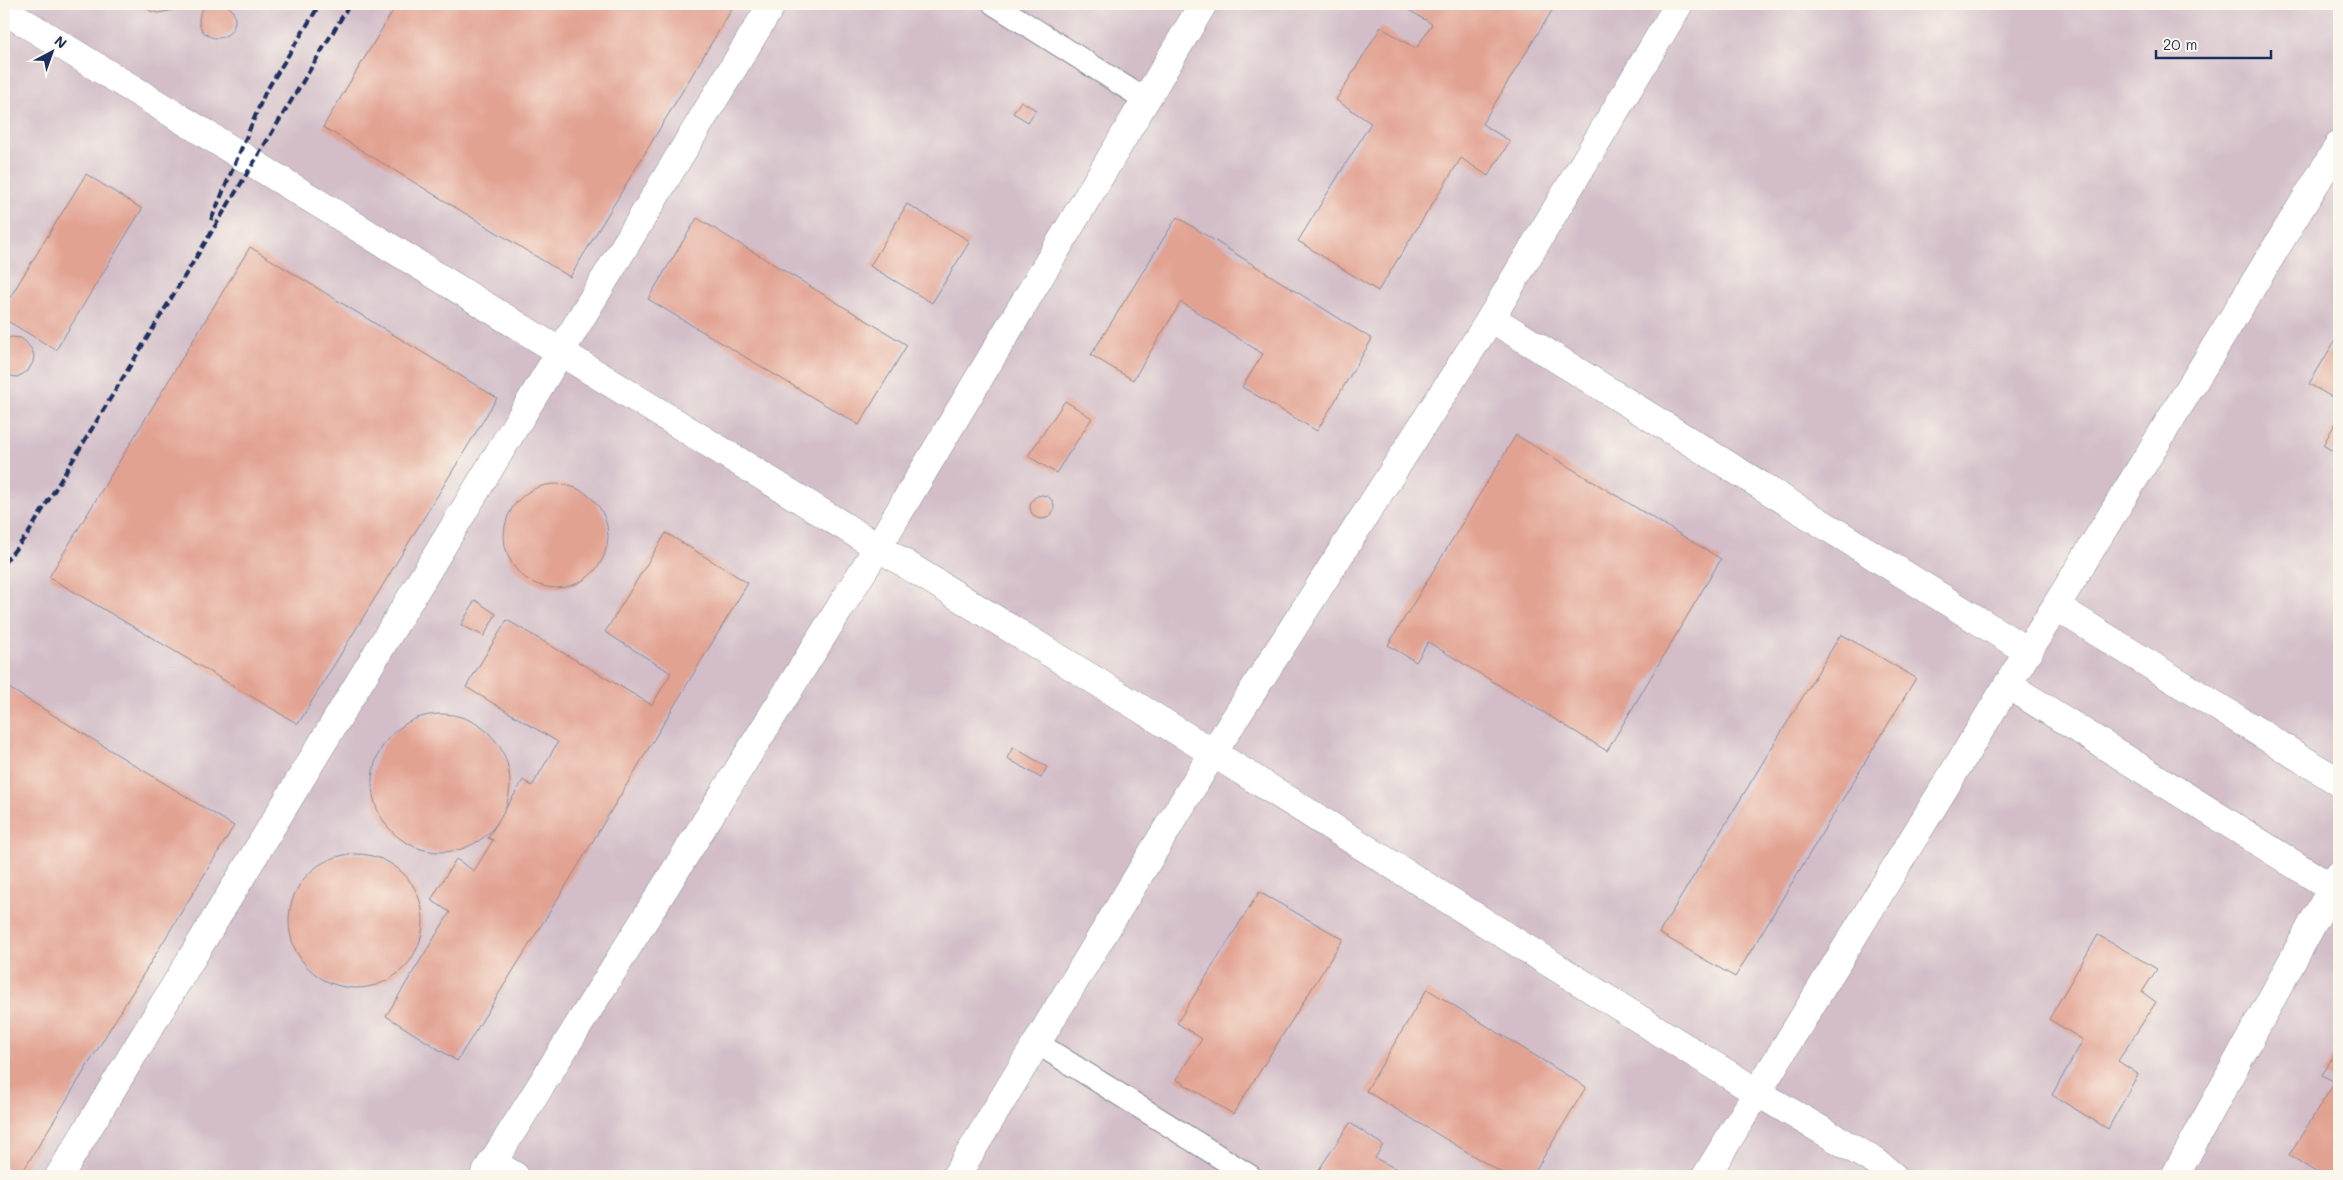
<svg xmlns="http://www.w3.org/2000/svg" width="2343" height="1180" viewBox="0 0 2343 1180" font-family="Mali,sans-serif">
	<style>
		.industrial { fill: #d2bdc8 }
		.building { fill: #e2a292 }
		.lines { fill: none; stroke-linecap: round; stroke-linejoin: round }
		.lane-casing { stroke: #888b98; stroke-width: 24 }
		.street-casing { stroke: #888b98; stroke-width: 29 }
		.lane { stroke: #fff; stroke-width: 22 }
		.street { stroke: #fff; stroke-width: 28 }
		.rail { stroke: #1b2f5e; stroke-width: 4; stroke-dasharray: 8 4; stroke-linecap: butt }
	</style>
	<rect width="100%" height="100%" fill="#fbf7ec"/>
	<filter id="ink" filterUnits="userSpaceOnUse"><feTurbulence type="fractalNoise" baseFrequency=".02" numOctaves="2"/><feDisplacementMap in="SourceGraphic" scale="10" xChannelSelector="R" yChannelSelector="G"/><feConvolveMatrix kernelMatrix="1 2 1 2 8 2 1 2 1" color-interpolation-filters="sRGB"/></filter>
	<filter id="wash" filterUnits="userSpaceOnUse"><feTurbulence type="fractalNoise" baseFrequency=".0096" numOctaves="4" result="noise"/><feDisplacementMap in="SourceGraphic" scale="20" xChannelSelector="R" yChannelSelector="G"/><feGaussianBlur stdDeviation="1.12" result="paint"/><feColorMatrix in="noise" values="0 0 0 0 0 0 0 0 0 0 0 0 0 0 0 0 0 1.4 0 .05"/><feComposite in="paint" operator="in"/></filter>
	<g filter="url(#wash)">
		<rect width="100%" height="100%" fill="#f6e7d1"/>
		<rect class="industrial" x="4" y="4" width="2335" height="1172"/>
		<g id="blocks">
			<g class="building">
				<circle cx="217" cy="20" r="18"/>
				<polygon points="143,4 182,4 174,10 158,13 150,11"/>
				<polygon points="397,4 735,4 570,277 323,127"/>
				<polygon points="1399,4 1556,4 1482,124 1510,141 1488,176 1461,158 1378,291 1298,241 1371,123 1336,100 1381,27 1416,49 1432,24"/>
				<polygon points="1021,101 1036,110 1028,122 1013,113"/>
				<polygon points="86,174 142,209 56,350 4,319 4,307"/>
				<polygon points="907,204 970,241 932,303 870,266"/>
				<polygon points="1177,217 1372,339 1317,431 1242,387 1263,354 1181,302 1133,380 1091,355"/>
				<polygon points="697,218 907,345 859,425 648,299"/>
				<polygon points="250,247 497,398 298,724 49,577"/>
				<polygon points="2339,334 2339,401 2309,384"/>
				<polygon points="11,337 21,338 26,342 32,350 34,356 33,362 28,371 17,377 4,375 4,340"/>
				<polygon points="1065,401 1092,418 1056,473 1028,456"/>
				<polygon points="2339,417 2339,455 2323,445"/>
				<polygon points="1516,435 1721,559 1607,751 1428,642 1416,662 1388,645"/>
				<circle cx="556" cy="536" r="52"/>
				<circle cx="1042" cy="507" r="12"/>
				<polygon points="666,533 748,583 570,879 457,1061 386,1016 450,912 431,900 456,859 474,871 493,840 488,838 523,780 532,786 558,742 466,687 507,620 652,705 671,673 605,632"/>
				<polygon points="475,600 496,614 484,636 461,625"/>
				<polygon points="1841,634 1916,678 1735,977 1659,933"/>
				<polygon points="4,685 234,826 20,1176 4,1166"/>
				<circle cx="441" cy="783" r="69"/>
				<polygon points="1013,747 1047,767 1041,778 1007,758"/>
				<circle cx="356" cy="921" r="67"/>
				<polygon points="1259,892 1343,939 1233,1114 1176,1079 1202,1039 1177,1023"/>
				<polygon points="2098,935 2157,969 2142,992 2156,1002 2118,1061 2138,1074 2108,1129 2052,1095 2083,1040 2049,1019"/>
				<polygon points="1427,989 1586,1087 1532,1176 1507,1176 1366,1091"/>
				<polygon points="2339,1046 2339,1176 2322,1176 2289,1155 2335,1082 2322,1075"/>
				<polygon points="1350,1123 1383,1145 1375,1158 1410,1176 1327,1176 1318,1171"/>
			</g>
		</g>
	</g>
	<g filter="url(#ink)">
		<use href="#blocks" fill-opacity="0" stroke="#888b98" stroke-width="1"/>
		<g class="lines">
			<g class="lane-casing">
				<g id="lane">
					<polyline points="994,4 1146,100"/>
					<polyline points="1037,1043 1250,1176"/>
				</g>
			</g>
			<g class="street-casing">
				<g id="street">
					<polyline points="4,10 1213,753 1758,1093 1876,1162 1893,1176"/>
					<polyline points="1491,318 2029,652"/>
					<polyline points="2057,607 2339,782"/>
					<polyline points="2008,685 2332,888"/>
					<polyline points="492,1162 515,1176"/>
					<polyline points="59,1176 772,4"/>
					<polyline points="484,1176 878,547 1203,4"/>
					<polyline points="956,1176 1213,753 1491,318 1679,4"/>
					<polyline points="1706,1176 2339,145"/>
					<polyline points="2175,1176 2339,875"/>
				</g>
			</g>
			<use href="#lane" class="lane"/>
			<use href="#street" class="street"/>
			<g class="rail">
				<polyline points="211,220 265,93 320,4"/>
				<polyline points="4,563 28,534 350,4"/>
			</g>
		</g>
	</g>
	<rect width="2343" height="1180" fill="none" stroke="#fbf7ec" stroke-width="20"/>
	<g transform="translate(52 52) rotate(41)" stroke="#fbf7ec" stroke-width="4" paint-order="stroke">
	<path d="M0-4L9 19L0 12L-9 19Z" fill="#1b2f5e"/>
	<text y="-8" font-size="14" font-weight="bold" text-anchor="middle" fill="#1b2f5e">N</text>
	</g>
	<path d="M2156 50v8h115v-8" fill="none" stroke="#1b2f5e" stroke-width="2.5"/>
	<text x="2163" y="50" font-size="15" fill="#1b2f5e" stroke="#fbf7ec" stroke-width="4" paint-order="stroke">20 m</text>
</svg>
